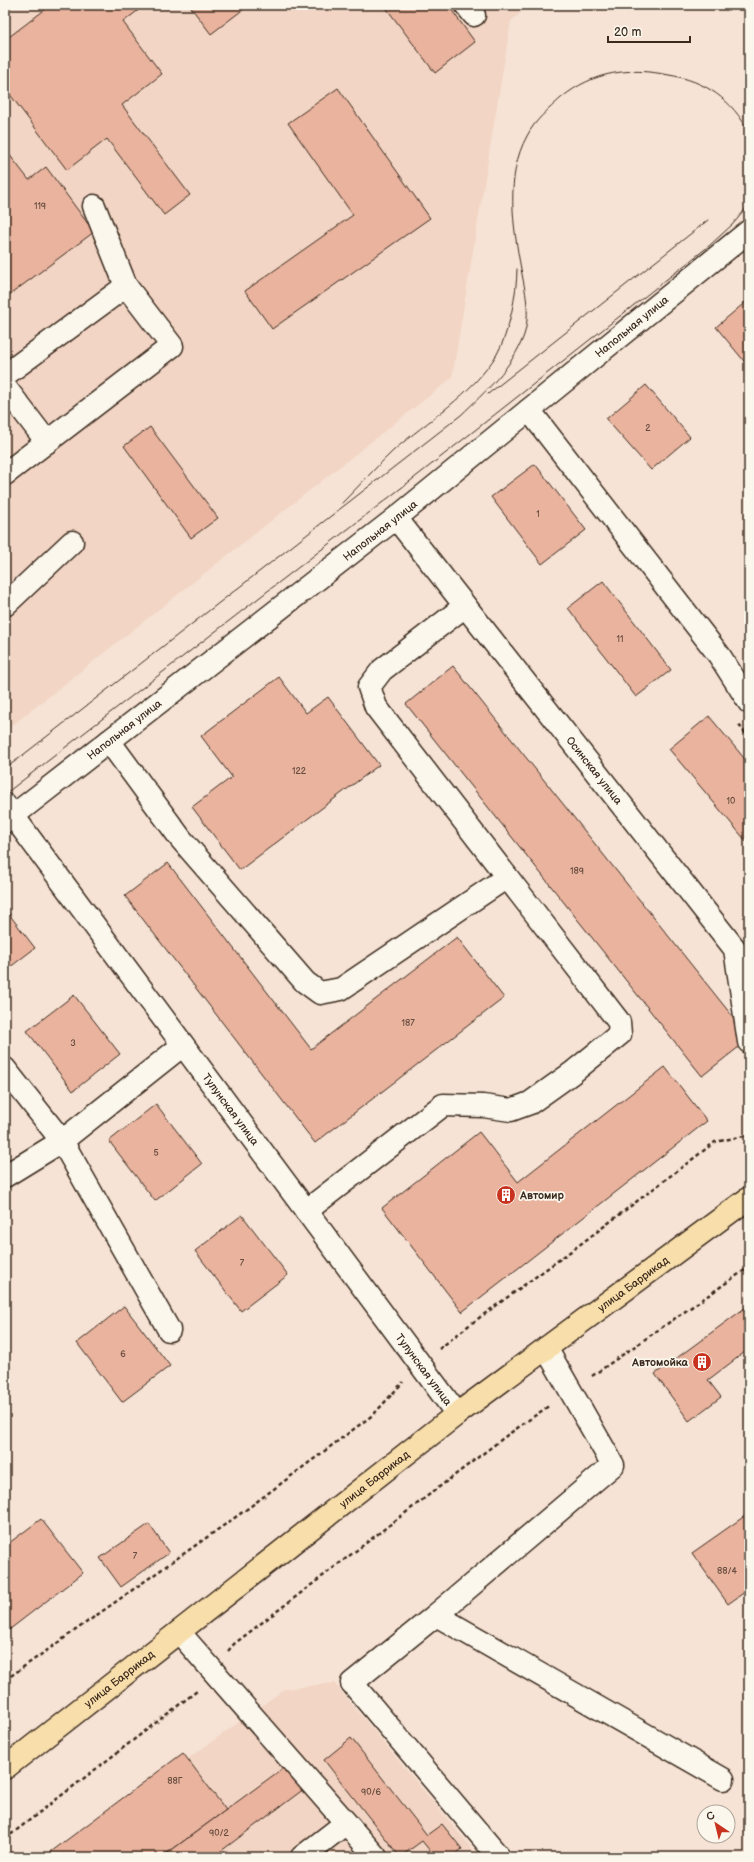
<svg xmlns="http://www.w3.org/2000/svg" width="754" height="1862" viewBox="0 0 754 1862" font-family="'Balsamiq Sans',sans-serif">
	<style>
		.built { fill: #f2d5c4 }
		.building { fill: #e9b39e; stroke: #3b2a1e }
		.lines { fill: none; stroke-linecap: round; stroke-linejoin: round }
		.minor-casing { stroke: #3b2a1e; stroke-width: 25 }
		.major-casing { stroke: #3b2a1e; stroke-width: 25 }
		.path { stroke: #3b2a1e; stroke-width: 2.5; stroke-dasharray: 4 3; stroke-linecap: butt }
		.minor { stroke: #fbf7ec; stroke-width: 22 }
		.major { stroke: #f8deab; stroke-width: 22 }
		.tram { stroke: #3b2a1e; stroke-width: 1 }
		.labels { text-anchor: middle; stroke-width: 3.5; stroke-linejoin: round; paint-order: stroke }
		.number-label { font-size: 9px; fill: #664c3e }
		.street-label { font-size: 11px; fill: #3b2a1e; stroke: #fbf7ec }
		.poi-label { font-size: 11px; font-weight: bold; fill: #3b2a1e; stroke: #fbf7ec; text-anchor: start }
	</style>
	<rect width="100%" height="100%" fill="#f6e3d5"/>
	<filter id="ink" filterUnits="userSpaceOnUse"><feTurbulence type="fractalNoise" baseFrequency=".025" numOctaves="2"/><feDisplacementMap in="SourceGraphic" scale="8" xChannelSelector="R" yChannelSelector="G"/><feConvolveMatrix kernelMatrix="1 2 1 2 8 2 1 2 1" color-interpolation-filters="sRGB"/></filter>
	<g filter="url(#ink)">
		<g class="built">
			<polygon points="5,5 530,5 511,21 452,378 5,731"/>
			<polygon points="334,1683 479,1857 51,1857 285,1689"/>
		</g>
		<g class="building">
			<polygon points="51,5 145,5 123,22 162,74 122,105 190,195 164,215 107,139 67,170 5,88 5,40"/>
			<polygon points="189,5 249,5 211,34"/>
			<polygon points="384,5 448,5 475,42 435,73"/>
			<polygon points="338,88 430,218 272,329 245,291 353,215 288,123"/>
			<polygon points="5,149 29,180 46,167 94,232 8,296 5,293"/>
			<polygon points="749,299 749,367 716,327"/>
			<polygon points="646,385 690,437 651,470 606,419"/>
			<polygon points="150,427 218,518 191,538 124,446"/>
			<polygon points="535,464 586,530 542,564 491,497"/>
			<polygon points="603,581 671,670 636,697 568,608"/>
			<polygon points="453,666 749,1037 749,1039 702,1076 406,704"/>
			<polygon points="279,677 306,713 328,697 379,765 240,870 192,807 232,777 201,736"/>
			<polygon points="709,716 749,764 749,838 746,841 669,749"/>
			<polygon points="168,863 311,1049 457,937 504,998 315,1143 125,896"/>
			<polygon points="5,909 35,948 5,971"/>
			<polygon points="74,995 120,1054 73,1091 27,1031"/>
			<polygon points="665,1067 707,1121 462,1312 382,1208 479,1132 518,1182"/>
			<polygon points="156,1104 202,1164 155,1201 109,1141"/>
			<polygon points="242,1215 288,1275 241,1311 195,1251"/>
			<polygon points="749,1305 749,1349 708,1380 721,1397 689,1421 655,1374"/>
			<polygon points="124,1306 170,1366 122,1402 77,1343"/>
			<polygon points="749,1513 749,1589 728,1604 692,1553"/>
			<polygon points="41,1519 83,1573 5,1633 5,1546"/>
			<polygon points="149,1524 169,1553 121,1587 100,1558"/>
			<polygon points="351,1738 427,1835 442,1824 462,1849 452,1857 435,1857 422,1841 400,1857 324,1760"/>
			<polygon points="183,1753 226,1810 162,1857 44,1857"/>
			<polygon points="290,1763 308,1786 213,1857 162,1857"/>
		</g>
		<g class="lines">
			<g class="minor-casing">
				<g id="minor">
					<polyline points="466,5 474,15"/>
					<polyline points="94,206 126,286"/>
					<polyline points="5,375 126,286 172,346 5,474"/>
					<polyline points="5,387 47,442"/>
					<polyline points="529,410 719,655 749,702"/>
					<path id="s1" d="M396,518L735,949L749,1042"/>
					<polyline points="5,605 72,542"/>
					<polyline points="109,741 181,839 305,982 320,993 341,989 507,877"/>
					<path id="s2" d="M5,805L457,1414"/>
					<path id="s3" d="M5,822L396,518L749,231"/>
					<polyline points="5,1069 62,1141 5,1176"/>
					<polyline points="306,1211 443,1105 483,1106 511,1110 530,1103 572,1073 620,1034 619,1022 376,707 369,687 382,670 465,606"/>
					<polyline points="169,1330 62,1141 183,1045"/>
					<polyline points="546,1348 613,1465 436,1615 723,1779"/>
					<polyline points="436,1615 352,1683 499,1857"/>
					<polyline points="179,1632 376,1857"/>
					<polyline points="302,1857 346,1823"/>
				</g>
			</g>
			<g class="major-casing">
				<g id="major">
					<path id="s4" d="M5,1768L457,1414L749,1198"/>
				</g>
			</g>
			<g class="path">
				<polyline points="739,725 749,738"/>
				<polyline points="439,1349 468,1326 582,1243 715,1142 749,1135"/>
				<polyline points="592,1376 749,1267"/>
				<polyline points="228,1651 234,1644 506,1436 550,1405"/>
				<polyline points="5,1680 247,1509 374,1414 403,1382"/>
				<polyline points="5,1839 197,1691"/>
			</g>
			<use href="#minor" class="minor"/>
			<use href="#major" class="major"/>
			<g class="tram">
				<polyline points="488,394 708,220"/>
				<path d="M342,503C359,486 375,468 393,451C428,420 472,395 497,354C509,333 517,293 517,269"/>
				<path d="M5,769L461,415C485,392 513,367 524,335C531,314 525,290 521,269C513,226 505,176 527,136C535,120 548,110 561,98C594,71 629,67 669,75C706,81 732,100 749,132"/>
				<polyline points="5,794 418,475 709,246 733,224 749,205"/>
			</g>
		</g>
	</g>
	<defs>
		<g id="building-disc" transform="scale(1)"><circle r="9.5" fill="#c8321e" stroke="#fbf7ec"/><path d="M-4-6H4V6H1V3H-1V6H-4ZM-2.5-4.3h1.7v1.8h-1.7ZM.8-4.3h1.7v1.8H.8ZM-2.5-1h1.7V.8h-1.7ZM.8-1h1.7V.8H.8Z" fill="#fff"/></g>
	</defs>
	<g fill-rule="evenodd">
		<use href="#building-disc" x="506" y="1195"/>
		<use href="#building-disc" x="702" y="1362"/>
	</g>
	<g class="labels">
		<g class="number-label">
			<text x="40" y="209">119</text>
			<text x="648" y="431">2</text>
			<text x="538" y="517">1</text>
			<text x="620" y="642">11</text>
			<text x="299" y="774">122</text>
			<text x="731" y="804">10</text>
			<text x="577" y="874">189</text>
			<text x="408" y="1026">187</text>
			<text x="73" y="1046">3</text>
			<text x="156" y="1156">5</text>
			<text x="242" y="1266">7</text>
			<text x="123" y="1357">6</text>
			<text x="135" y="1559">7</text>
			<text x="727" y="1574">88/4</text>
			<text x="175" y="1784">88Г</text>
			<text x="371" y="1795">90/6</text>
			<text x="219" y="1836">90/2</text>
		</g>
		<g class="street-label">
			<text dy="4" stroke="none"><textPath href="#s3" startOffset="799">Напольная улица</textPath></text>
			<text dy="4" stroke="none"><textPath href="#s3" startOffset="475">Напольная улица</textPath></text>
			<text dy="4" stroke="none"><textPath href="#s3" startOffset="151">Напольная улица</textPath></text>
			<text dy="4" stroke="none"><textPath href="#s1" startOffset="321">Осинская улица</textPath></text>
			<text dy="4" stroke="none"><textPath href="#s2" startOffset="379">Тулунская улица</textPath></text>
			<text dy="4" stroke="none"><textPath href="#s4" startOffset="793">улица Баррикад</textPath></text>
			<text dy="4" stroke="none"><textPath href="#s2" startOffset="703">Тулунская улица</textPath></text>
			<text dy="4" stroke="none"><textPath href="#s4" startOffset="469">улица Баррикад</textPath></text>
			<text dy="4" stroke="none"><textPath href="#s4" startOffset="145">улица Баррикад</textPath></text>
		</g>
		<g class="poi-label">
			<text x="520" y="1199">Автомир</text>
			<text x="688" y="1366" text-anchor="end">Автомойка</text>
		</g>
	</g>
	<rect width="754" height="1862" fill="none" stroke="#fbf7ec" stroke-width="20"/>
	<rect x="10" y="10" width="734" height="1842" fill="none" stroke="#3b2a1e" stroke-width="1.5" filter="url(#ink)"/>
	<g transform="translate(716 1824) rotate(325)"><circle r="19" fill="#fbf7ec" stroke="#aea59a"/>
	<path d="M0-3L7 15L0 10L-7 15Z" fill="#c8321e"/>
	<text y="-6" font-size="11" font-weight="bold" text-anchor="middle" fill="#3b2a1e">С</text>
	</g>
	<path d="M608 36v6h82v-6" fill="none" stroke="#3b2a1e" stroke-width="2"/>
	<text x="614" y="36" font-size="12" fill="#3b2a1e" stroke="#fbf7ec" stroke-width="3" paint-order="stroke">20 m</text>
</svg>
